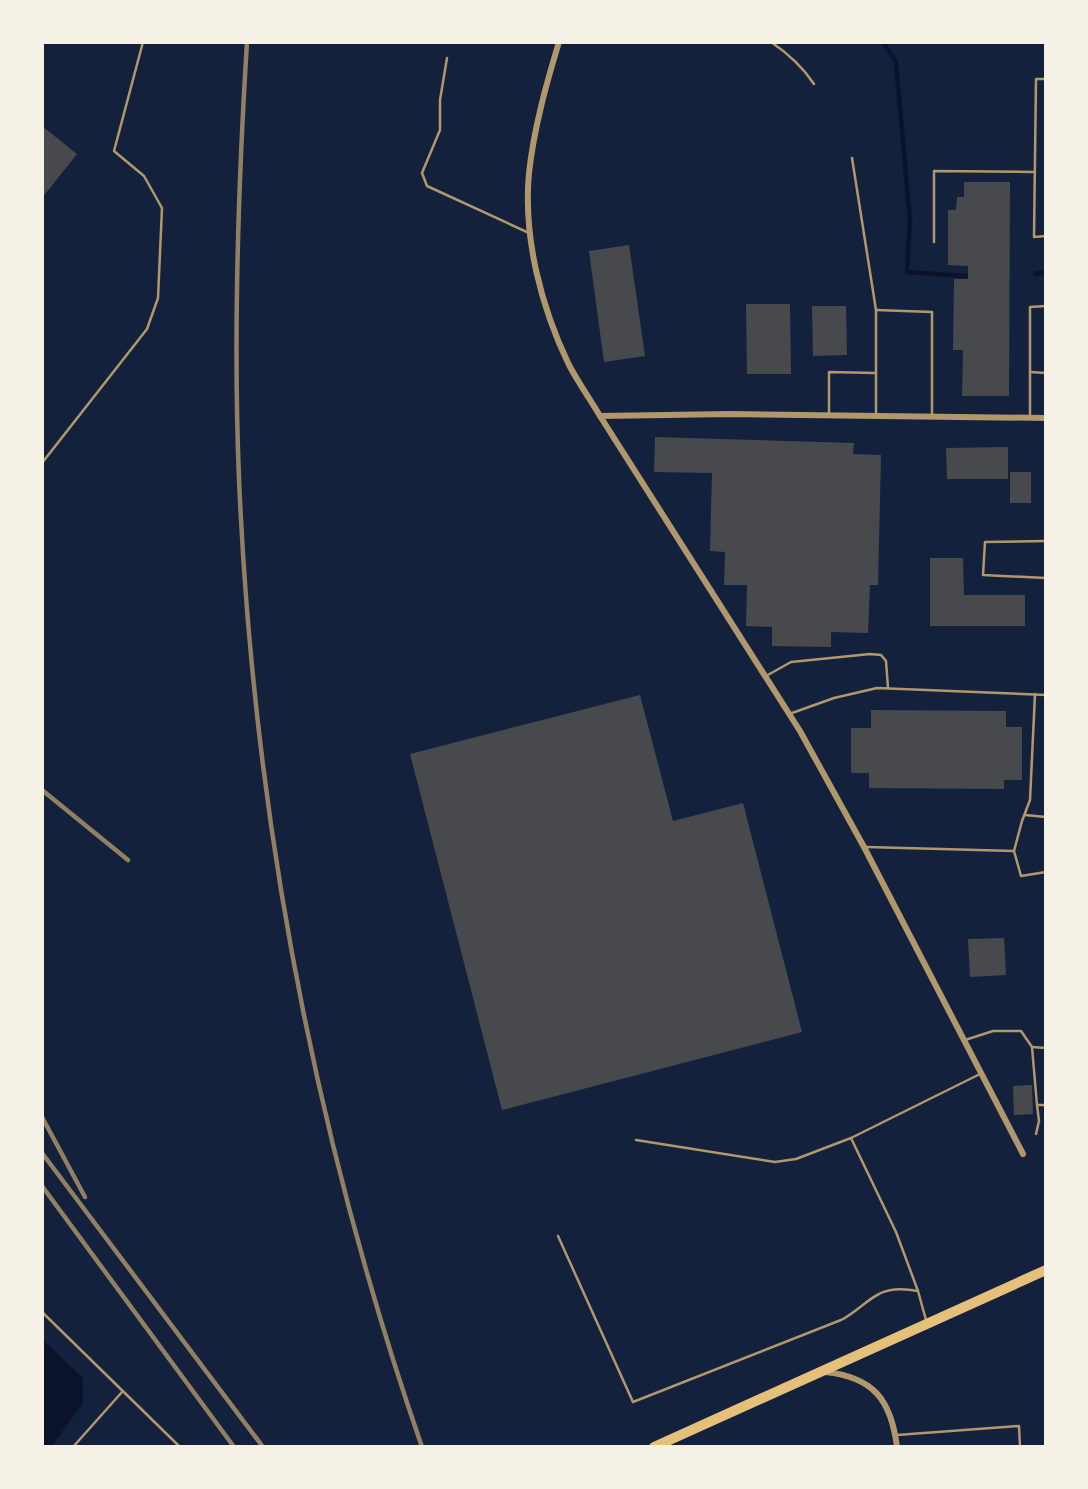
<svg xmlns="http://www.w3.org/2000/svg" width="1088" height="1489" viewBox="0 0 1088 1489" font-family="'DejaVu Sans',sans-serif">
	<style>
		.water { fill: #0b132b }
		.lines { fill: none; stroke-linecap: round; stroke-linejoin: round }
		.stream { stroke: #0b132b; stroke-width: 4.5 }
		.building { fill: #48494c }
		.service { stroke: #b1986c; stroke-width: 2.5 }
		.minor { stroke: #b1986c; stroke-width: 6 }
		.primary { stroke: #e5c07b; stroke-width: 10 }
		.rail { stroke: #918062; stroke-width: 4.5 }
	</style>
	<rect width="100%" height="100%" fill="#14213d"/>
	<polygon class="water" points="42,1339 83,1378 83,1403 51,1447 42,1447"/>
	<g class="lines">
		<g class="stream">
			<polyline points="883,42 896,62 910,221 907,272 968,276"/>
			<polyline points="1035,274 1046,272"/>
		</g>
	</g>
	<g class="building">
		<polygon points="42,126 77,154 42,198"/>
		<polygon points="964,182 1010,182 1009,396 962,396 963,350 953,350 954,279 968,279 968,266 948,265 948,210 956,210 957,197 964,197"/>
		<polygon points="629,245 645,356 604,362 589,251"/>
		<polygon points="746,304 790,304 791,374 747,374"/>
		<polygon points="812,306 846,306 847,355 813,356"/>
		<polygon points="655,437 854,443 853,454 881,455 878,585 870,585 868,633 831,632 831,647 772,646 772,627 746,626 747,585 724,585 725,552 710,551 712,473 654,472"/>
		<polygon points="1008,447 1008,479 947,479 946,448"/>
		<rect x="1010" y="472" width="21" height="31"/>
		<polygon points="930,558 963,558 964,595 1025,595 1025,626 930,626"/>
		<polygon points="640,695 673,821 743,803 802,1032 502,1110 410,754"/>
		<polygon points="871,710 1006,711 1006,727 1022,727 1022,780 1004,780 1004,789 869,788 869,773 851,773 851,728 871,728"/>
		<polygon points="1004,938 1006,975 970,977 968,939"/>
		<polygon points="1032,1085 1033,1114 1014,1115 1013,1086"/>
	</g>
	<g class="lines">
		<g class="service">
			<path d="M771,42C789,54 802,66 814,84"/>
			<polyline points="447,58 440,100 440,130 422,173 427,186 529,233"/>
			<polyline points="1046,79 1036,79 1034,237 1046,236"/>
			<polyline points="852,158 876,310 876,413"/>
			<polyline points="934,242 934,171 1035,172"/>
			<polyline points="876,310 932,312 932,414"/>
			<polyline points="1030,372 1046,373"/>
			<polyline points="829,413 829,372 876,373"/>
			<polyline points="1030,417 1030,307 1046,306"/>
			<polyline points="42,463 147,329 158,298 162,208 144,176 114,151 143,42"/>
			<polyline points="1046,541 985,542 983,575 1046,578"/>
			<polyline points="766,676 791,662 870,654 881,655 886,661 888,688"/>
			<polyline points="1035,694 1030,800 1022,821 1014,851 1021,876 1046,872"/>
			<polyline points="792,713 834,698 877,688 1046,695"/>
			<polyline points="1025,815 1046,817"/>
			<polyline points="867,847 1014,851"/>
			<polyline points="965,1040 993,1031 1021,1031 1032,1047 1037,1105 1046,1105"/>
			<polyline points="1032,1047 1046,1048"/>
			<polyline points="1036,1134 1039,1121 1037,1105"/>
			<polyline points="636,1140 775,1162 796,1159 851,1138"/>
			<path d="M558,1236L633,1402L841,1320C855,1313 868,1299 879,1294C890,1288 907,1289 918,1291L926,1320"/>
			<polyline points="918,1291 896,1232 851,1138 980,1074"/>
			<polyline points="42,1312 180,1447"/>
			<polyline points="897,1435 1019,1426 1020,1447"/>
			<polyline points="73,1447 122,1392"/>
		</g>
		<g class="minor">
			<path d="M559,42C546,85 534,128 529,173C523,237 541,307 569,365C578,382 590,399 600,416L800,731L864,847L1023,1154"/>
			<polyline points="600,416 730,414 1046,418"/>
			<path d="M825,1372C873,1377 891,1399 897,1447"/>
		</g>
		<polyline class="primary" points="654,1447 1046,1270"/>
		<g class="rail">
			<path d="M247,42C238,187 233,333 239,479C253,808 314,1135 422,1447"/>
			<polyline points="42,790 128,860"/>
			<polyline points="42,1117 85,1197"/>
			<polyline points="42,1153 263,1447"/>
			<polyline points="42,1186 234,1447"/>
		</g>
	</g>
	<rect width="1088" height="1489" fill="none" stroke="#f6f1e7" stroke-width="88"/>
</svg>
